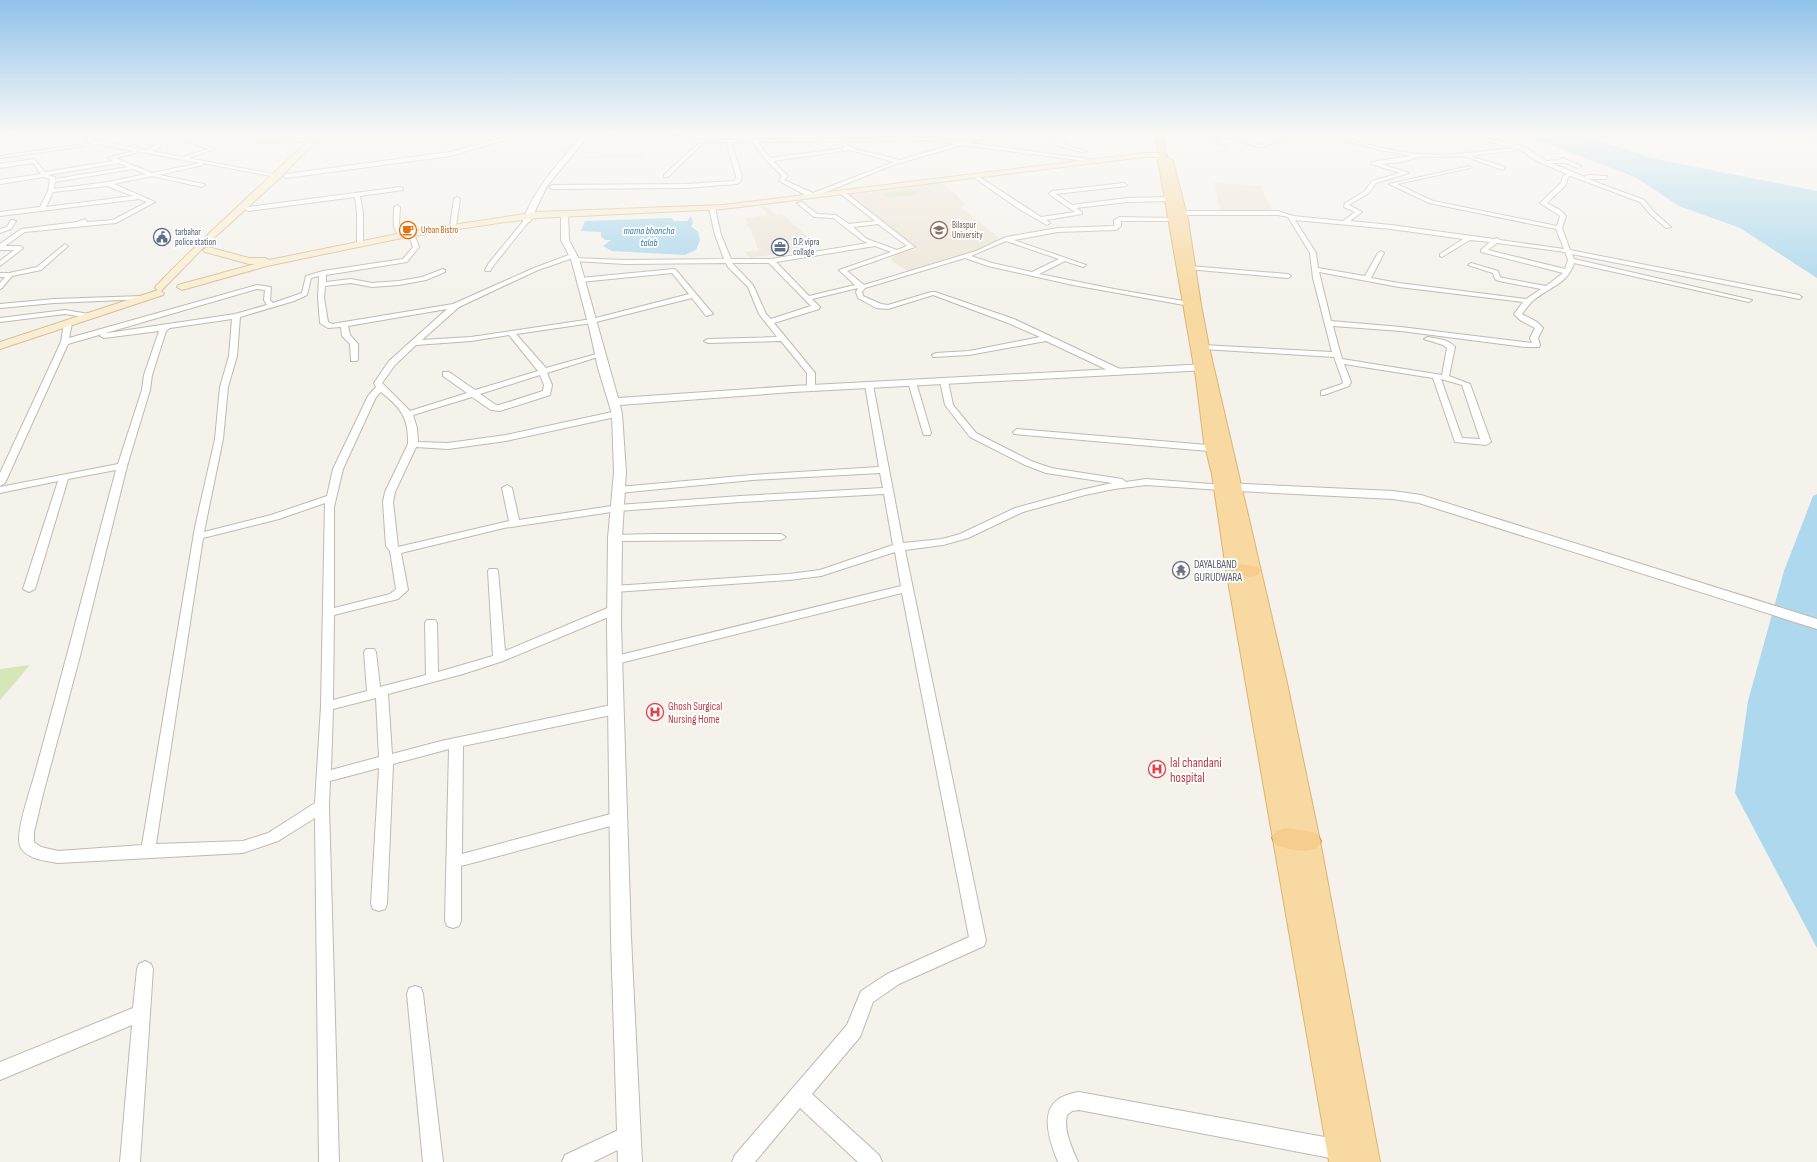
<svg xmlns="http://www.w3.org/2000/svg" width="1817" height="1162" viewBox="0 0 1817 1162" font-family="'Sofia Sans Condensed',sans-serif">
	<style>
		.commercial { fill: #f5e7da }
		.education { fill: #ede5d7 }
		.green { fill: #d5e6b8 }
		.water { fill: #add8ed }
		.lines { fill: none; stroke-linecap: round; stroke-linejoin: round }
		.minor-casing { stroke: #c0b9af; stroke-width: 2 }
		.tertiary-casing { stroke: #c0b9af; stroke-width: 2 }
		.secondary-casing { stroke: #d1c09f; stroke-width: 2 }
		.primary-casing { stroke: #ddb472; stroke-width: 2 }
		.trunk-casing { stroke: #d49547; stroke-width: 2 }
		.minor { fill: #fff; fill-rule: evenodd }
		.tertiary { fill: #fff; fill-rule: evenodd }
		.secondary { fill: #fbedd0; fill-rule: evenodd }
		.primary { fill: #f8d9a2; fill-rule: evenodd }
		.trunk { fill: #f6cd8c; fill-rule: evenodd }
		.labels { text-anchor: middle; stroke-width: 3.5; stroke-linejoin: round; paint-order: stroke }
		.far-education-label { font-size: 9px; fill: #785e54; stroke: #fff; text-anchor: start }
		.far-food-label { font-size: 9px; fill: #c56008; stroke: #fff; text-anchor: start }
		.far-service-label { font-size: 9px; fill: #4e5e75; stroke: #fff; text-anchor: start }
		.far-water-label { font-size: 10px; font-style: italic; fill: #347ba0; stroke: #fff }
		.worship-label { font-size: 11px; fill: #5b616d; stroke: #fff; text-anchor: start }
		.health-label { font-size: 11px; fill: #be3a42; stroke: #fff; text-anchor: start }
		.near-health-label { font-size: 13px; fill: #be3a42; stroke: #fff; text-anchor: start }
	</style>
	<rect width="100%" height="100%" fill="#f5f2ec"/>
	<polygon class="commercial" points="645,152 642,158 579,159 582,156 611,156 625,153"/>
	<g class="education">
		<polygon points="942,183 955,193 965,205 962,206 962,208 998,237 998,242 973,255 911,273 893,262 891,259 898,253 917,249 846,196"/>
		<polygon points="1213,183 1261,186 1273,213 1221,211"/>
		<polygon points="761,207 767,207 776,215 782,214 810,238 813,239 801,241 809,249 750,258 745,252 759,250 759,248 757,247 751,229 746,224 748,224 748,222 744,219 768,215"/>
	</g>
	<g class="green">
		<polygon points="912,190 918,194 888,198 882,193"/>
		<polygon points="30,665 0,700 0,669"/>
	</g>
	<g class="water">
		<polygon points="1524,135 1581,135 1656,159 1817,191 1817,278 1740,228 1679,206 1635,177"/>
		<polygon points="691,216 693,223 691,226 698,232 700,240 696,250 685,255 612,251 603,246 611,240 605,240 601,236 601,232 581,231 585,221 671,218 674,221 687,221"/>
		<polygon points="1817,494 1817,948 1735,793 1748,701 1784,571 1813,496"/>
	</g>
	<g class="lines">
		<g class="minor-casing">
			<g id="minor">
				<polygon points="22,135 38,135 0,139 0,137"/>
				<path d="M91,135H95L92,140L119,145L133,141L137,135H141L137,143L126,146L146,150L155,146L158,141L174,136L176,138L162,143L159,148L152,151L183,157L208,149L187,141L189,139L215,149L188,158L279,175L276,177L203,163V165L159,175L204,184L205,185L202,187L152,176L114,184L155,202L116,223L25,232L5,246H20L23,248L22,249L0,266V261L14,250H0V244L21,229L77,222L85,219L87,222L113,220L147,202L139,199L0,216V212L40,207L48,191L50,179L44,177L0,184V180L41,174L33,163L0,168V164L34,159L45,172L113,161L108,158L134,151L99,144L0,158V156L93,143L87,141ZM136,151L200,163L152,173L115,158L136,153ZM119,163L128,167L55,179V177L48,175ZM133,169L146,174L108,182L54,189L55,182ZM107,186L133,196L46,207L53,192Z"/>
				<polygon points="600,135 615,135 591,138 589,137"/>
				<path d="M673,135L703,140L930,138L961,142L985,135H991L969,143L1103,161L1100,163L962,145L893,165L811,198L779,181L782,176L764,158L753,142H731L742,176L740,182L737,184L685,188L552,189L549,187L552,185L685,184L735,181L736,176L726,142H704L668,177H664V175L700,142ZM930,140L955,144L900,160L855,149L844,144L842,145L846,148L770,158L758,142ZM850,150L894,162L813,193L784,180L788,176L773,161Z"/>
				<polygon points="1038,135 1044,135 1066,141 1066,143 1063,144 1087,152 1085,153 1056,145 1056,143 1059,142"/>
				<polygon points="1196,135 1202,135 1219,141 1235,139 1260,145 1290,138 1292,139 1260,147 1235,141 1226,143 1227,144 1225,145"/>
				<path d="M1324,135H1331C1360,142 1388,151 1418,154C1450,157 1483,151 1515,148L1464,135H1471L1525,147L1546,161L1560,160L1562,158L1581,166L1578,168L1566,163H1551L1585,177L1587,175L1607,176L1605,179H1588L1644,200L1655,213L1671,227L1666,228L1651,215L1640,202L1571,176L1568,177L1566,185L1547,203L1560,210L1566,216L1562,228L1570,250L1799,295L1802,297L1799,299L1572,254L1574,259L1752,300L1749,302L1574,263C1568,284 1549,287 1534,300C1529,304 1526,309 1522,314L1537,322L1543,328L1538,338L1540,345L1539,347H1525L1401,331L1333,326L1342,359L1442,375L1447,348L1443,345L1424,339L1428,337C1438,339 1448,339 1455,347L1449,376L1470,384L1491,442L1486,445L1455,442L1433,378L1344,364L1351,382L1349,386L1324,395H1321V391L1342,384L1343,382L1334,357L1203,349L1199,347L1203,345L1332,352L1313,278L1310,253L1288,217L1278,215H1172L1169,213L1172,211H1278L1293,216L1343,221L1355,212L1344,207L1345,203L1365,191L1372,181L1400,173L1371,164V162L1411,156L1377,149ZM1518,148L1537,161L1567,174L1563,176L1561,183L1540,203L1560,216L1557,226L1433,201L1397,184L1470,168V166L1389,184L1429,203L1556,229L1564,249L1500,240L1497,238L1494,239L1391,225L1350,221L1362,212L1349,205L1369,193L1376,183L1409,173L1381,164L1402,162L1418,157L1464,156L1503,170L1505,167L1470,156L1516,150ZM1295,220L1391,229L1463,239L1440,254V256L1442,257L1470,240L1490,242L1481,250V252L1563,273L1546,286L1503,278L1500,277L1498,271L1471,263L1468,265L1493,273L1495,279L1499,281L1541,289L1526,299L1399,283L1371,278L1384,253L1381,251L1378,253L1365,276L1318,268L1316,253ZM1497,243L1565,252L1568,260L1565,269L1488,250ZM1319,272L1399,287L1523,302L1514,314L1520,320L1535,328L1530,338L1532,343L1401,327L1331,321ZM1441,379L1462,385L1480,439L1462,438Z"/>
				<polygon points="1795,135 1817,139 1817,141 1795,136"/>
				<polygon points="312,139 314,141 255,142 253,141 255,140"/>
				<polygon points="975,174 1041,217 1075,212 1050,195 1049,193 1052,191 1124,183 1127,185 1126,186 1056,194 1072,205 1127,198 1170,197 1173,199 1170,201 1127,202 1076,208 1082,212 1082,214 1046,220 1050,223 1047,225 1019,209 973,177"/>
				<polygon points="401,187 403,188 403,190 360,196 363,213 363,244 360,246 357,244 357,213 355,197 248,211 245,209 248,207"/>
				<path d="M842,193H846L915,247L847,271L864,285L976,251L1006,237L1058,228L1114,226V220L1120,217L1173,218L1176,220L1175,221H1121V226L1116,230L1058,232L1014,240L1086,265L1083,267L1065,261L1039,274L1114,289L1195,303L1199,305L1195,307L1073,285L988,266L965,258L865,288L862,292L863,296L881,304L888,305L931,292H935L1014,319L1120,369V373H1114L1046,341L969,355L933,357L932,355L936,353L969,351L1040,337L1008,323L933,295L888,309L876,308L858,298L856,292L858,288L812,299L820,307L819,309L774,323L815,373V388L811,390L807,388V373L781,341L708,343L704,341L708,339L777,337L759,314L748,287L728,267L726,263L625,264L575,261L573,260V258L538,270L459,307L422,340L471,337L592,319L689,294L672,273L580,282L577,280L580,278L674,269L676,270L713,314L706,316L692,298L592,323L516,334L546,368L600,353L604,355L547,373L552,385L550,395L500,411L491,410L472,397L413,415L417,428L418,442L448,443L506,435L617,411L621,414L620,416L506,441L448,449L416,447L395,492L393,502L398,547L509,521L502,488L507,485L512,488L519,520L618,505L740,496L883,488L880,473L752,480L619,493L614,490L619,487L752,475L879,467L865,385L869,383L873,385L903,543L942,539L960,534L1015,508L1081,490L1112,483L1046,473L1025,465L970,437L945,405L940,381L944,379L948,381L953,405L976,433L1031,461L1051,468L1122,479L1126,482L1146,479L1224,485L1226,487L1221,490L1146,485L1114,489L1085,495L1023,512L968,538L943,545L905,550L986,941L984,946L899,984L873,1002L860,1037L812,1094L879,1155L882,1162H858L800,1108L755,1162H732L735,1155L847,1025L861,991L887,974L969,937L902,593L616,664L612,663L610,660L612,657L616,656L901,586L895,552L821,576L789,580L614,592L608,589L614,586L789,574L820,570L893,545L884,494L740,502L618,511L504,528L401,553L408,590L398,599L334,615L333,700L367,691L364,652L366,649H374L376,652L380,687L426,675L425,623L427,620H435L437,623L438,672L493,656L488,571L489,569H497L498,571L505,651L610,607H618L620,610L618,613L503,661L463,674L388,694L392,754L441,741L616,704L621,706L622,709L621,712L616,714L463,746L462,854L618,812L623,814L625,818L623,822L618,824L461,866V921L459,926L453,928L447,926L445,921L449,749L393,764L387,904L385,909L379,911L373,909L371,904L379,768L330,781L329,806L339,1162H319L315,818L278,841L243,853L58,863C47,861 25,859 20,846C15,833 31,788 35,773C63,672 89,571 116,470L68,479L35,589L29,592L23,589L58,481L0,493V487L118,464L142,390L144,375L159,331L104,338L100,336L101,334L235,314L267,305L264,300L265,290L257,289L68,344L5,483L0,486V473L61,342L64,323L68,321L72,323L69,338L257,285L271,287L270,300L273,303L302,293L306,276L323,271L403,259L413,247L409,236L412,234L415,236L419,247L407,262L326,275V282L351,279L372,283L399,281L422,277L443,269L445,270V272L426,280L399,285L372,287L351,283L325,286L324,298L328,322L332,324L453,304L534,268L574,253L577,255L573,258L625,260L724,259L715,235L709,208L712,206L715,208L721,235L731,259H771L868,243L863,241L833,218L814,217L797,203L802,202L817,214L836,215L849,224L875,221L842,195ZM878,224L907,246L897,250L867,239L853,227ZM1006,241L1059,259L1032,272L992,263L971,256ZM875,246L891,252L839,270L855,285L809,296L776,262ZM732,263H769L811,306L771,319L766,314L753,285ZM319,276L318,298L320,323L328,328L341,327L342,336L350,344L351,361H357L358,359V344L350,335L348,326L447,309L389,361L374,383L376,387L368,396L333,469L327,496L271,515L204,532L223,439L228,387L237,356L240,317L294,301L307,295L311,278ZM232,319L229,356L220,387L215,439L195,527L142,845L58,851L41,847L34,842V832L43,794L80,656L127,466L150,390L152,375L166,331L170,328ZM509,335L538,371L475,390L449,372H443V376L467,393L410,411L382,383L395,365L416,345L471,341ZM540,375L544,385L543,391L499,405H496L480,394ZM381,392C401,408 409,418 408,444L385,492L383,502L386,546L390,551L396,589L390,594L334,608V507L343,469L376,397ZM325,503L321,706L315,803L268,833L243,841L156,844L203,538L279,519ZM376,698L379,757L331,770L333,709Z"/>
				<polygon points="457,197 460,199 456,226 453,228 450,226 454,199"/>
				<path d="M397,205L400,207L399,224L404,235L401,237C391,231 394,217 394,207Z"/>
				<polygon points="525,219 530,220 494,265 490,271 486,271 485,270 489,263"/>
				<polygon points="11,220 16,221 11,229 0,233 0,229 7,227"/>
				<polygon points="65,244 68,246 67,247 41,270 12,276 2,288 0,289 0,283 5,277 0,277 0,273 9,273 37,267"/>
				<polygon points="1189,266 1288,274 1291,276 1288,278 1187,269 1186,268"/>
				<polygon points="143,296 146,298 145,299 54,303 0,308 0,304 54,299"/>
				<polygon points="65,310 89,314 93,316 89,318 65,314 0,322 0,318"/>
				<polygon points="909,380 912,380 916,382 931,433 930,435 924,435 923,433 908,382"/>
				<polygon points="1017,429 1220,446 1225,449 1220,452 1014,434 1013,432"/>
				<polygon points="653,534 781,534 786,537 781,540 615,541 610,538 615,535"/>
				<polygon points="145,961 151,964 153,969 140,1162 120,1162 132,1025 0,1080 0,1062 133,1008 137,969 139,964"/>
				<polygon points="415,986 421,988 423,994 443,1162 423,1162 407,994 409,988"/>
				<path d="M1079,1092L1341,1140L1348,1143L1351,1150L1348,1157L1341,1160L1079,1110L1072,1111L1067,1115C1063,1130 1072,1148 1078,1162H1058C1046,1132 1036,1098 1079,1092Z"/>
				<polygon points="629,1125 636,1127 638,1134 636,1141 593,1162 562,1162 565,1155"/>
			</g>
		</g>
		<g class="tertiary-casing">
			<g id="tertiary">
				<polygon points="513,135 522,135 450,156 286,178 283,176 286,174 450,152"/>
				<path d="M583,135H589L547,186L530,222H524L523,220C536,186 560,161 583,135Z"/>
				<polygon points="561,212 568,214 569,240 579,259 618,398 793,386 1207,364 1212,367 1207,370 793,392 620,405 622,414 626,472 622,538 621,625 631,937 642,1162 618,1162 611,937 607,625 608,538 614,472 612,414 598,368 590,331 571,259 561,240"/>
				<polygon points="1223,483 1393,491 1421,495 1817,619 1817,629 1419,503 1393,499 1219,490 1217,487 1219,484"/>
			</g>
		</g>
		<g class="secondary-casing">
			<g id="secondary">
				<path d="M314,135H321L280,178L204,247L161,291L164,293L163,295L0,349V342L158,290L155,288L156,286C207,233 262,185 314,135Z"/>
				<polygon points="1144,153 1163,153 1167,155 1163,157 1144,157 723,209 538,218 505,222 407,237 310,257 267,266 182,290 177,287 178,285 255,264 249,264 205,252 203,250 208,247 249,258 265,258 269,260 407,232 538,212 723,205"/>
			</g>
		</g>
		<g class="primary-casing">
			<polygon id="primary" points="1156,135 1164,135 1166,156 1173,161 1188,220 1201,305 1209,347 1287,683 1320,841 1380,1162 1329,1162 1226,569 1212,474 1204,442 1196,378 1158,160 1161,157 1159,155"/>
		</g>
		<g class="trunk-casing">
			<g id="trunk">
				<polygon points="1235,563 1258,567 1260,571 1258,575 1251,577 1228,573 1226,569 1228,565"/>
				<path d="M1285,828L1308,831L1317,834L1321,841L1317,848C1304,853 1289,850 1276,845L1272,838L1276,831Z"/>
			</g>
		</g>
		<use href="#minor" class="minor"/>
		<use href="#tertiary" class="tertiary"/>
		<use href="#secondary" class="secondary"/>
		<use href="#primary" class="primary"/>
		<use href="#trunk" class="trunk"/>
	</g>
	<linearGradient id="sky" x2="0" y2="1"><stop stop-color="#90c2ea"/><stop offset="0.45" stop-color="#faf9f6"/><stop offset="1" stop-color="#faf9f6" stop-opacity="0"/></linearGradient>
	<rect width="1817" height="297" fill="url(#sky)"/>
	<defs>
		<g id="cafe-ring" transform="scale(0.9)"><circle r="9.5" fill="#fff" stroke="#e8710a" stroke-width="1.5"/><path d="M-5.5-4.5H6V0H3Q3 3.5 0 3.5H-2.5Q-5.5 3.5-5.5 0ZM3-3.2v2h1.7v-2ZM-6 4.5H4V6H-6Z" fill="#e8710a"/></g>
		<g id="university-ring" transform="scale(0.9)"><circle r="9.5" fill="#fff" stroke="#8d6e63" stroke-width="1.5"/><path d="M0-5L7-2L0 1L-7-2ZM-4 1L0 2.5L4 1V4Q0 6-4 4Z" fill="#8d6e63"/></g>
		<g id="civic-ring" transform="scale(0.9)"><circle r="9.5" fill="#fff" stroke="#5c6f8a" stroke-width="1.5"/><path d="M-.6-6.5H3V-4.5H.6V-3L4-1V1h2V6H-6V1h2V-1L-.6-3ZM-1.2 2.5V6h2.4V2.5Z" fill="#5c6f8a"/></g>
		<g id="office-ring" transform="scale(0.9)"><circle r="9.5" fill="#fff" stroke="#5c6f8a" stroke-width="1.5"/><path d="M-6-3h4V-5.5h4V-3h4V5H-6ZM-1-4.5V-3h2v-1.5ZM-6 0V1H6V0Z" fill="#5c6f8a"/></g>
		<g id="temple-ring" transform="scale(0.9)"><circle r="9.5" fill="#fff" stroke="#6b7280" stroke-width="1.5"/><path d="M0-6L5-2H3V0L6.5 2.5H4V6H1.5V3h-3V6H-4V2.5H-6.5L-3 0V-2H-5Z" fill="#6b7280"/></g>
		<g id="hospital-ring" transform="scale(0.9)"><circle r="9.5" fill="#fff" stroke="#e0444e" stroke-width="1.5"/><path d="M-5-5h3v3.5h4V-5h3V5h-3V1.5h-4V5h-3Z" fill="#e0444e"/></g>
	</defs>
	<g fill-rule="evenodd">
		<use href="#cafe-ring" x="408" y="230"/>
		<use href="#university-ring" x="939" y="230"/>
		<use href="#civic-ring" x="162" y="237"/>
		<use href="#office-ring" x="780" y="247"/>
		<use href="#temple-ring" x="1181" y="570"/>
		<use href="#hospital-ring" x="655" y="712"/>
		<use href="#hospital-ring" x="1157" y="769"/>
	</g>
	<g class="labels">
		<g class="far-education-label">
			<text x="952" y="228">Bilaspur<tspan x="952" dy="10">University</tspan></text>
		</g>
		<g class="far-food-label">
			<text x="421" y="233">Urban Bistro</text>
		</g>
		<g class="far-service-label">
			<text x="175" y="235">tarbahar<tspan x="175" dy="10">police station</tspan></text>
			<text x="793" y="245">D.P. vipra<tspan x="793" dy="10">collage</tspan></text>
		</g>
		<g class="far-water-label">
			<text x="649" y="234">mama bhancha<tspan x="649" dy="12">talab</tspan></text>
		</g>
		<g class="worship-label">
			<text x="1194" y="568">DAYALBAND<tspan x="1194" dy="13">GURUDWARA</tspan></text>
		</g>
		<g class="health-label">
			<text x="668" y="710">Ghosh Surgical<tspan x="668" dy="13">Nursing Home</tspan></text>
		</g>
		<g class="near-health-label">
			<text x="1170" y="767">lal chandani<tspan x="1170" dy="15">hospital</tspan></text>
		</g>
	</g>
</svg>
